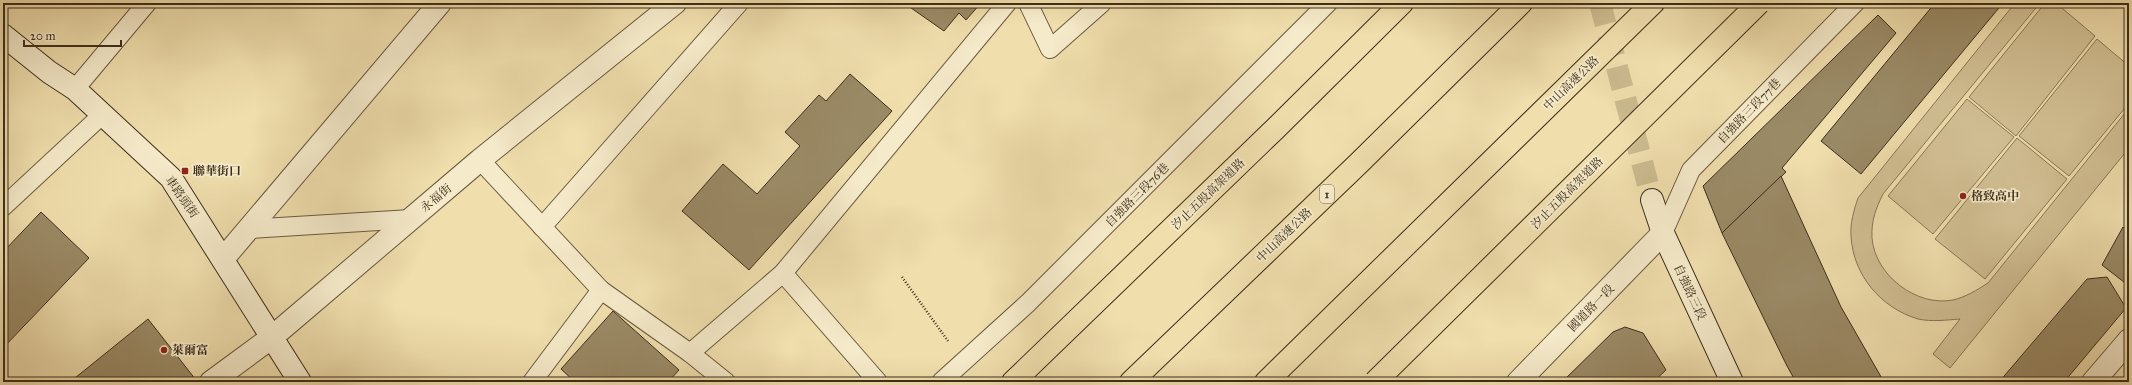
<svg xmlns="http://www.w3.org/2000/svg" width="2132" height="385" viewBox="0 0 2132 385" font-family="'IM FELL Great Primer','Noto Serif TC',serif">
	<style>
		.park { fill: #d2c094; stroke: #887757 }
		.building { fill: #9a8a66; stroke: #3d2e1a }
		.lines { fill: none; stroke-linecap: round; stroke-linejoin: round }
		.secondary-tunnel { stroke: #ccbb90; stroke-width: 22; stroke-dasharray: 22 11; stroke-linecap: butt }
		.lane-casing { stroke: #6a5a3f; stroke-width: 20 }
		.street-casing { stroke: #6a5a3f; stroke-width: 24 }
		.secondary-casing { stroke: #3d2e1a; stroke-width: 24 }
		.highway-casing { stroke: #3d2e1a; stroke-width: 24 }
		.path { stroke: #3d2e1a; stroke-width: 2.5; stroke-dasharray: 1 2; stroke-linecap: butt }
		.lane { stroke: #f5eaca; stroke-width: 18 }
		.street { stroke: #f5eaca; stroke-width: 22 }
		.secondary { stroke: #f5eaca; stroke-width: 22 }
		.highway { stroke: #f0dead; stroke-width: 22 }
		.highway-bridge-casing { stroke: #3d2e1a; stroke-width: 24; stroke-linecap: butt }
		.highway-bridge { stroke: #f0dead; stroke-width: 22 }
		.poi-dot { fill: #8f2418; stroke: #f5eaca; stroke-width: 1.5 }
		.labels { text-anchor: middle; stroke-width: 3.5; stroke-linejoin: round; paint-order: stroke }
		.shield { fill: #f5eaca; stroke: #74664f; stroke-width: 1 }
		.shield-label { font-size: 11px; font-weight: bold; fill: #3d2e1a }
		.street-label { font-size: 12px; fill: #3d2e1a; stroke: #f5eaca }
		.poi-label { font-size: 12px; font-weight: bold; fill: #3d2e1a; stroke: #f5eaca; text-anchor: start }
	</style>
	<rect width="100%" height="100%" fill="#f0dead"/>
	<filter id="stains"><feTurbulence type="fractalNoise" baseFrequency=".005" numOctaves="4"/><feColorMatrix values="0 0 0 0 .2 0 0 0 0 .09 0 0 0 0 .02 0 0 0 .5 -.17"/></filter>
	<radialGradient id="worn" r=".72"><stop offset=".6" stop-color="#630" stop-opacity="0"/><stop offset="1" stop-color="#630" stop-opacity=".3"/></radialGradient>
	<g class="park">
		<path d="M2015,3H2040L1883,194C1876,208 1871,221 1872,238C1875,275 1916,307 1953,300C1966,297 1977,290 1988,283L2129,108V148L1950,368L1933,354L1960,319C1946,320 1932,322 1918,319C1881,308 1853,275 1851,236C1850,223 1854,210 1858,198Z"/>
		<polygon points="2045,3 2056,3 2095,36 2016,136 1969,97"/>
		<polygon points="2097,39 2129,66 2129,103 2069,176 2019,136"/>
		<polygon points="1967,99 2014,137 1933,234 1888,196"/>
		<polygon points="2017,138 2067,179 1985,279 1935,239"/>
	</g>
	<g class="building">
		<polygon points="904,3 981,3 966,20 959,13 944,31"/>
		<polygon points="1935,3 2003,3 1861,174 1821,141"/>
		<polygon points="1878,15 1896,33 1782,168 1786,172 1722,233 1703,186"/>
		<polygon points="850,74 892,111 749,270 682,211 723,164 757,194 800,146 785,132 819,95 826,101"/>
		<polygon points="1781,176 1841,307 1884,382 1796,382 1787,366 1722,233"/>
		<polygon points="41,212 89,258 3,348 3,252"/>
		<polygon points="2123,227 2129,232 2129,286 2102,265"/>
		<polygon points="2107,277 2126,308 2064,382 1999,382 2087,279"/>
		<polygon points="613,311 679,370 668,382 575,382 561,369"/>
		<polygon points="148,319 196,380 194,382 70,382"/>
		<polygon points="1625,327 1643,333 1666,370 1653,382 1562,382 1613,332"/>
	</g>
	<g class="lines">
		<polyline class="secondary-tunnel" points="1600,3 1652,200"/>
		<g class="lane-casing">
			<g id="lane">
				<polyline points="1028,3 1050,49 1102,3"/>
				<polyline points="75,89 147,3"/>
				<polyline points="480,160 601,290 690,353 726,382"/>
				<polyline points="3,207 102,115"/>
				<polyline points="542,227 739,3"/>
				<polyline points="248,229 411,219"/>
				<polyline points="1663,233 1691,170 1855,3"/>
				<polyline points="783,273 878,382"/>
				<polyline points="690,353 783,273 1007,3"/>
				<polyline points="532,382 601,290"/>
				<polyline points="941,382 1028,303 1328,3"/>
			</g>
		</g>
		<g class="street-casing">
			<g id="street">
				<polyline points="223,259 440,3"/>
				<polyline points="211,382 271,338 480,160 675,3"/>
				<polyline points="1518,382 1663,233"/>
				<polyline points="2093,382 2129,340"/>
			</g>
		</g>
		<g class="secondary-casing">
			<g id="secondary">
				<polyline points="3,35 49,72 75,89 171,178 300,382"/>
				<polyline points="1652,200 1663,233 1732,382"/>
			</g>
		</g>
		<g class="highway-casing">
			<g id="highway">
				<polyline points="1013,382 1275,129 1402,3"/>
				<polyline points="1131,382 1359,163 1521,3"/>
				<polyline points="1266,382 1653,3"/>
			</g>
		</g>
		<polyline class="path" points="902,277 948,341"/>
		<use href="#lane" class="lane"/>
		<use href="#street" class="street"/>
		<use href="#secondary" class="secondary"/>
		<use href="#highway" class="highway"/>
		<g class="highway-bridge-casing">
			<polyline id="highway-bridge" points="1375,382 1759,3"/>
		</g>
		<use href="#highway-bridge" class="highway-bridge"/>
	</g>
	<g class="poi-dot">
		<rect x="181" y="167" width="8" height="8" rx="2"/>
		<circle cx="1963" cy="196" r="4"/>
		<circle cx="164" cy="350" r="4"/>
	</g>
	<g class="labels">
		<rect class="shield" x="1320" y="185" width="14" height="18" rx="3"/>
		<g class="shield-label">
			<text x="1327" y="198">1</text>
		</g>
		<g class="street-label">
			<text transform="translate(1571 83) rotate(-44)" y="4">中山高速公路</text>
			<text transform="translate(1749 111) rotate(-46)" y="4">自強路三段77巷</text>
			<text transform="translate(1567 193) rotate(-45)" y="4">汐止五股高架道路</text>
			<text transform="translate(1208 194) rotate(-44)" y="4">汐止五股高架道路</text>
			<text transform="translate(1137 195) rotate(-45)" y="4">自強路三段76巷</text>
			<text transform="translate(182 197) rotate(55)" y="4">車路頭街</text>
			<text transform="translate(436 198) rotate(-40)" y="4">永福街</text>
			<text transform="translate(1284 235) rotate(-44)" y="4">中山高速公路</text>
			<text transform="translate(1690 292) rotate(65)" y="4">自強路三段</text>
			<text transform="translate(1591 308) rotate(-46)" y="4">國道路一段</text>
		</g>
		<g class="poi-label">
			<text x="193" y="175">聯華街口</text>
			<text x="1971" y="200">格致高中</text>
			<text x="172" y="354">萊爾富</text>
		</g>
	</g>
	<rect width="2132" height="385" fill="none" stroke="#f0dead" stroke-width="16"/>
	<rect x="4" y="4" width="2124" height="377" fill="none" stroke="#3d2e1a" stroke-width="2"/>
	<rect x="8" y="8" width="2116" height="369" fill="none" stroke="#3d2e1a"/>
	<path d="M24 40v6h97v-6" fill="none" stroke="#3d2e1a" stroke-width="2"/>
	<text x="30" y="40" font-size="12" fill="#3d2e1a" stroke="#f5eaca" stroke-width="3" paint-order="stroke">20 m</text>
	<rect width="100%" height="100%" filter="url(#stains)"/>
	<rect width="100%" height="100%" fill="url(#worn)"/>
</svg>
